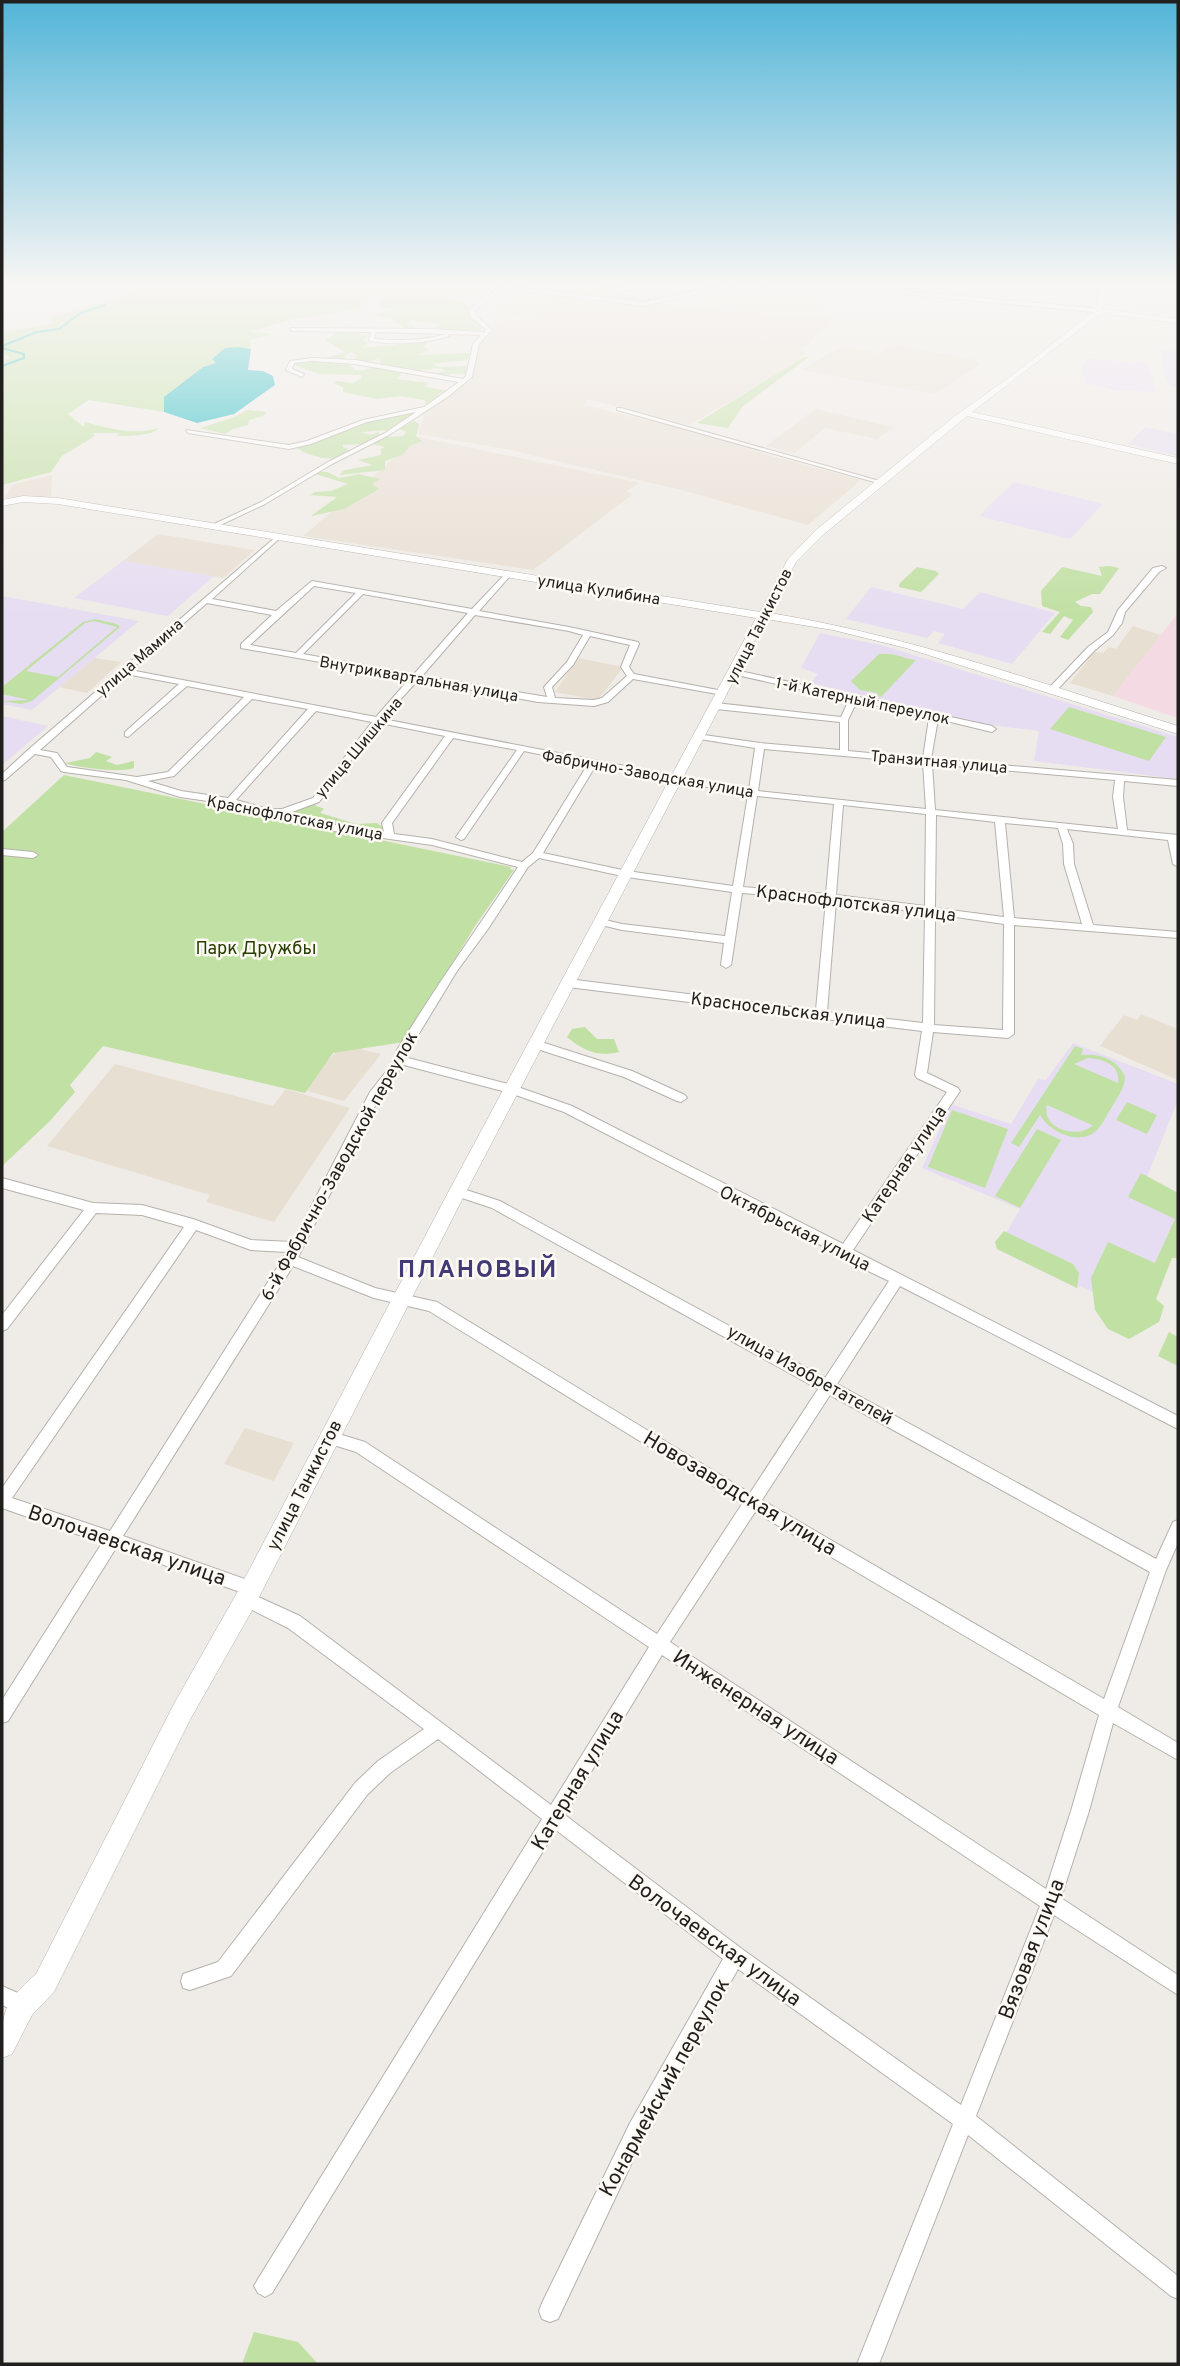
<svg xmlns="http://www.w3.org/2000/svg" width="1180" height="2366" viewBox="0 0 1180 2366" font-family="Overpass,sans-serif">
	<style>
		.built { fill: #e8dfd3 }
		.education { fill: #e7ddf2 }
		.medical { fill: #f4dae3 }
		.green { fill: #c1e0a3; fill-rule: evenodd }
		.water { fill: #11b7bf }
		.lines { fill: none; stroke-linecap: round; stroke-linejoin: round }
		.stream { stroke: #11b7bf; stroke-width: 2 }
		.street-casing { stroke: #b5b1ac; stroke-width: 2 }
		.secondary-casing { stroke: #b5b1ac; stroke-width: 1 }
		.street { fill: #fff; fill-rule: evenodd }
		.secondary { fill: #fff; fill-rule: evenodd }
		.labels { text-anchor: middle; stroke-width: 5; stroke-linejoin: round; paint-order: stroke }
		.far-street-label { font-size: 16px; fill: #211f1d; stroke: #fdf9f3 }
		.street-label { font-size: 18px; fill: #211f1d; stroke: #fdf9f3 }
		.park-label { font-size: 18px; fill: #273f01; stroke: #fdf9f3 }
		.near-street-label { font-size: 21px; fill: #211f1d; stroke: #fdf9f3 }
		.district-label { font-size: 24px; font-weight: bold; letter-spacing: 2px; fill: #423a76; stroke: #fdf9f3 }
	</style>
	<rect width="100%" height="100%" fill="#efebe6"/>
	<g class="built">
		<polygon points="753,286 822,289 829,291 828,303 822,304 825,309 786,312 686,301"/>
		<polygon points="941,286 1086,286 1084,299"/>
		<polygon points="543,294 642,307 656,305 834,318 808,345 799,350 805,352 804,356 791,366 689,425 588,399 584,405 715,437 764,454 861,480 808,525 681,490 506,449 418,434 425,410 472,380 479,344 493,332 492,321 544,320 490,313 511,295 533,297"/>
		<polygon points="892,344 975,360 979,365 935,394 801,370 843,346 881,353"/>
		<polygon points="815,409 894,427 877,439 825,428 794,453 766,446"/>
		<polygon points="419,437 640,483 626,491 633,494 533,570 303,536"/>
		<polygon points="52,475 51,497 5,498 12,485"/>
		<polygon points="158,534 255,550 223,578 123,561"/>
		<polygon points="1133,626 1161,635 1113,696 1070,683 1094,652 1103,653 1109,647 1116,649"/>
		<polygon points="95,658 121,662 87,693 59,687"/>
		<polygon points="578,658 623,667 598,700 555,692"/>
		<polygon points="1141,1014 1178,1029 1178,1080 1100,1046 1124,1015 1137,1020"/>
		<polygon points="343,1045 381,1054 344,1101 300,1089"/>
		<polygon points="115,1064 273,1106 286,1089 350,1108 274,1222 206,1202 210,1195 47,1146"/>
		<polygon points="245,1428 294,1443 274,1481 224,1464"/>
	</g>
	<g class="education">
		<polygon points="1112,286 1178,291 1178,314 1116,304 1117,302 1112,300"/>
		<polygon points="1168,349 1178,350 1178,388 1170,386 1163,371 1162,351"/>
		<polygon points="1088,359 1147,363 1156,392 1114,390 1086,383 1081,367"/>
		<polygon points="1145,427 1178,434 1178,456 1128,444"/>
		<polygon points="1014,482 1103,504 1070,539 979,516"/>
		<polygon points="123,561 214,576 168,616 74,598"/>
		<polygon points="871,587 963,609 980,592 1055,613 1012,664 938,643 945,634 934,631 927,638 846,619"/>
		<polygon points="2,596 139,621 32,710 2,704"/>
		<polygon points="820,633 881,645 1178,737 1178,779 1034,761 1039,731 990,725 810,683 818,674 801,668"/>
		<polygon points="2,716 48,726 2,765"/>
		<polygon points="1073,1043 1178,1084 1178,1100 1141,1192 1178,1210 1144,1313 1079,1286 1077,1288 997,1249 1020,1209 922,1168 951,1104 1011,1124 1038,1079 1046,1080"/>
	</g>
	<polygon class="medical" points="1178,613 1178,718 1113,696 1161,635"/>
	<g class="green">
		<path d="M144,286H459L499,289C483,298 469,293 451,298L469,305L465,311L476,320L475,324L482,327L481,331H445L434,328L440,324L411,320L407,324L417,327L407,330L391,318L372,315L393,310L391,308H380L378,304L386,297L368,298L365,304L356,309L289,320L249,332L272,334L250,340L251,349L225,348L212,359L217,363L164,397V412L89,400L68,414L84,427L85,422C109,428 132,436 159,428C151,436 131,436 115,436L120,433H93L95,436L62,456L51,472L2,485V363L10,358L2,352V332L52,324L54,322L48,319L53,316L105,302Z"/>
		<polygon points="541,286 605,288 644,300 632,302 549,293 551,291 519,289"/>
		<path d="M339,331L368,336L362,340L368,342L362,348L427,342L424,347L430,350L417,355L470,353L467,360L433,364L439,367L468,366L467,375C454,371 445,377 432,374L447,371L438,368L417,371L382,365L379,359L365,362L354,360L357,355L351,352L344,355L347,361L325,358L345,352L325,340Z"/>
		<polygon points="804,357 809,357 743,406 728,428 697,423"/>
		<polygon points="311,361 349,365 358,371 376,367 399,372 402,373 396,379 429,383 425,387 449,391 437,394 440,396 426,405 425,400 400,396 377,399 343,392 343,387 335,384 336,381 353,383 361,378 361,375 320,374 293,365"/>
		<polygon points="247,410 267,412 263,416 249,420 248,425 233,429 225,434 201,428 235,417"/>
		<path d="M418,411L388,430L362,432L370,435L379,432L380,436L364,444L343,445V447L352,451C343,450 348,453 339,457C326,462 305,454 295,447L326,439L372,420Z"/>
		<polygon points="414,421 419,424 416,436 422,441 410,446 402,455 385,461 385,470 339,475 345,470 373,465 358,460 381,455 381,449 385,447 372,444 385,437 403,436 406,432 399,429"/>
		<polygon points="320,472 328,472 339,478 359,474 380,479 372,484 379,489 344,509 311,516 337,497 310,495 315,492 331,491 348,484 315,474"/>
		<polygon points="1109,566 1119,568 1100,594 1092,594 1075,602 1081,606 1091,607 1093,612 1068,640 1060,637 1073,620 1064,616 1050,634 1042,632 1060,612 1042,606 1041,591 1062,567 1102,576 1099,567"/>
		<polygon points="917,567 936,571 939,574 921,592 899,587 899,584"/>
		<path d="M95,619L117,624L120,627L32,701L21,704L2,701L29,700L2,694V687L83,622ZM94,621L117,627L58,677L26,671L85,623Z"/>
		<path d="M879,654C894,652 905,659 916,660L881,697L876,696L878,693L860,690L851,681Z"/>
		<polygon points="1069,707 1166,737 1149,761 1050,729"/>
		<path d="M96,752L112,757L106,761L117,765L134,761V768C123,773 78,768 65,763L90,758Z"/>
		<polygon points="64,775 511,867 510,869 514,870 475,926 404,1042 333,1053 305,1093 103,1046 70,1085 75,1092 50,1121 2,1166 2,832"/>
		<path d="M310,803L324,809L320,813L356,824L377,823L385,829C361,836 335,826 312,818V814L301,818L296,814L295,810Z"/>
		<path d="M585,1027L597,1039H614L619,1052C599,1057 583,1051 567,1037L572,1029Z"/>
		<path d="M1075,1046L1083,1049L1081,1055C1099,1053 1118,1059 1125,1077C1125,1088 1117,1097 1112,1107C1107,1114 1103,1124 1097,1130C1080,1147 1050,1132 1040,1115L1019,1147L1011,1143ZM1088,1058C1103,1059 1121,1065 1118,1083L1074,1064ZM1047,1105L1092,1125V1126C1077,1139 1041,1129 1047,1105Z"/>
		<polygon points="1127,1102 1157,1115 1147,1134 1116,1120"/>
		<polygon points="952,1110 1008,1129 985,1188 928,1167"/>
		<polygon points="1037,1129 1061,1140 1020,1208 995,1196"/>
		<polygon points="1141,1173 1178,1193 1178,1258 1172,1258 1156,1299 1164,1306 1159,1322 1129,1339 1108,1329 1095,1310 1091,1278 1108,1242 1155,1263 1175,1219 1128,1197"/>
		<polygon points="1004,1231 1073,1264 1079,1273 1077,1288 997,1249 995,1242"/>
		<polygon points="1169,1332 1178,1337 1178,1366 1158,1356"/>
		<polygon points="254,2332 298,2342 318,2364 242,2364"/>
	</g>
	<polygon class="water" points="239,347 251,349 248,370 263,371 273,376 275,385 234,414 197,423 164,412 164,397 203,367 216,363 212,359 225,348"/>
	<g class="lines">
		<g class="stream">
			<polyline points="2,346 37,332 59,329 81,313 105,305"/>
			<polyline points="2,348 24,354 24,358 2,366"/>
		</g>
		<g class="street-casing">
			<g id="street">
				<path d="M502,286H508L474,311L475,314L492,330L479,344L472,377L449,396L389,435L332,464L265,504L216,527H212V525L261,502L328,462L385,433L416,412L367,422L311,444L289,449L188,433L186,430L289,445L307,441L363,420L424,407L459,382L355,364L312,361L294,363L292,369L304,374L302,377L286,370L290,361L312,358L355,360L463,379L466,376L473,344L481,335L448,334L449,336C424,344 395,345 369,341L371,332L292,331L290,328L428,329L484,332L486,330L470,316L468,310ZM376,332L446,334C423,341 398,341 374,339Z"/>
				<polygon points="602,286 610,286 649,299 644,300"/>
				<polygon points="721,286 732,286 644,306 516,290 519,288 644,302"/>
				<polygon points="903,291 1093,308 1096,310 1093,312 901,294"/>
				<polygon points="617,408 621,408 883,482 878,483 617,410"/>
				<path d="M278,535L280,536V538L212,599L276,611L312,581L472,609L507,572H510V576L479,611L569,627L638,642L639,644L629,667L634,674L723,691L727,693L723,695L633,679L608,702L594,706L538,702L418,680L383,719L749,790L755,748L700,739L697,738V734L760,743L840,750V722L716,709L712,706L716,703L841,717L849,700L732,674L731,672L735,670L992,726L996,729L992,732L938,719L931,759L1178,780V786L1124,781L1123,797L1127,830L1178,835V867L1173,864L1168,840L1067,829L1073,844L1074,864L1093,925L1178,932V938L1014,925V1034L1008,1038L933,1032L927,1073L958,1088L960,1091L853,1250L1178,1416V1429L900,1286L837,1384L1156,1559L1173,1522L1178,1520V1543L1166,1570L1118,1707L1178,1743V1760L1113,1723L1089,1811L1061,1898L1178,1975V1995L1054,1915L976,2116L1178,2276V2299L1171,2296L968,2135L879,2364H857L953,2124L738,1969L644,2137L558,2319L550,2322L542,2319L539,2311L542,2303L630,2123L723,1959L556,1830L272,2293L265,2297L258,2293L254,2286L258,2279L542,1819L438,1739L390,1773L367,1795L231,1976L190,1990L183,1988L181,1981L183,1974L218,1962L355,1783L378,1761L424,1729L288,1628L240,1604L238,1599L243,1593L116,1548L8,1721L2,1723V1700L102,1543L2,1508V1488L184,1227L142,1215L96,1213L7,1329L2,1331V1315L84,1210L2,1188V1178L93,1203L142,1205L193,1219L251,1240L293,1242L370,1092L396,1059L397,1050C435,987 478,928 518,867L432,845L334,831L282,815H267L229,804L180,797L126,780L64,772L61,771L51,757L35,754L5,780L2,781V774L29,749ZM314,586L356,593L296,653L250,645ZM363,594L468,613L414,674L303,654ZM207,603L272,615L241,644V648L410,678L376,717L130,670ZM475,615L569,631L583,635L567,662L544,687L547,697L422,676ZM590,636L630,645L621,667L627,676L602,698L594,700L555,698L552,687L573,665ZM126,674L179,684L125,732V736L128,737L187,686L244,697L168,772L137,777L67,767L57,753L40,750ZM252,699L308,709L228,798L181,791L148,781L174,776ZM857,701L929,718L923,758L848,751V720ZM316,711L372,722L313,798L282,809H268L236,800ZM380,723L445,736L382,823L384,832L335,825L292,812L319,802ZM453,738L517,750L456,837L461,840L464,839L524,751L588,764L533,853L522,862L432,839L394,834L392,823ZM764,749L923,763L926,809L758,791ZM932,764L1115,780L1113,797L1118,829L935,810ZM596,765L748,795L733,886L627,871L543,853ZM757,796L834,804L826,894L743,887ZM843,805L926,814L925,906L836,895ZM936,815L995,822L1004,917L935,908ZM1005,823L1058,828L1063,844L1064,864L1082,924L1014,918ZM539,858L627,877L732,892L725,936L622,924L601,919L596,922L597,924L622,930L724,943L721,965L726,968L731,965L742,893L826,900L816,1010L568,979L563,983L568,987L922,1031L915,1075L917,1078L947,1092L843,1244L572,1106L512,1085L408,1058L409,1050L457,971L488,929L528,867ZM836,901L925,913L923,1023L827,1012ZM935,914L1004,924L1003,1030L934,1025ZM404,1065L510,1093L564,1112L838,1254L839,1257L889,1281L825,1378L500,1201L457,1187L453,1189L451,1192L453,1195L492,1208L818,1389L750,1493L437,1302L375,1288L298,1257L381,1094ZM196,1230L251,1250L287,1252L110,1531L12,1498ZM293,1266L374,1298L429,1311L742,1504L657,1634L365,1442L329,1431L324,1432L322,1437L324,1442L356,1452L649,1647L551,1805L300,1616L254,1595L259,1588L256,1583L123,1536ZM830,1395L1150,1572L1104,1699L762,1500ZM755,1512L1099,1715L1071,1811L1046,1889L670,1642ZM662,1655L1040,1906L961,2105L742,1949L565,1815Z"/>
				<polygon points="1162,566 1166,568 1159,572 1125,612 1122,623 1113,635 1094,651 1055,692 1049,692 1049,688 1088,647 1108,632 1118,610 1153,568"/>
				<polygon points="2,849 33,852 38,855 33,858 2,855"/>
				<polygon points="535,1040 632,1071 685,1095 687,1098 681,1102 677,1101 624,1077 531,1047 529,1044"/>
				<polygon points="2,1986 29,1998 31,2005 29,2012 22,2014 2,2005"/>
			</g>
		</g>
		<g class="secondary-casing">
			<path id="secondary" d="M1100,286H1108L1103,309L1178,319V323L1101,313L972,412L1178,458V464L967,416L824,534L796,562L770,613C910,636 1043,684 1178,726V734L906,648L833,630L766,619L466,1192L254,1607L191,1718L54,1992L32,2015L12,2054L2,2058C2,2011 1,2006 36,1974L175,1702L238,1591L451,1187L756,618L58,504L23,502L2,506V500L23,496L58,498L760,612L788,559L816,530L955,416L1014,374L1093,312L1089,310L1096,308Z"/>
		</g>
		<use href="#street" class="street"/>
		<use href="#secondary" class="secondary"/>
	</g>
	<linearGradient id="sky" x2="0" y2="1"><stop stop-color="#52b5d8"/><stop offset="0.46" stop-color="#f8f6f4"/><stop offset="1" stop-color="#f8f6f4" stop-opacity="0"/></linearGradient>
	<rect width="1180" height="618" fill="url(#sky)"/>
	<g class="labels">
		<g class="far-street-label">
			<text transform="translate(599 589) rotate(9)" y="6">улица Кулибина</text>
			<text transform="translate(758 626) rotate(-63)" y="6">улица Танкистов</text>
			<text transform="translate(139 657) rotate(-41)" y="6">улица Мамина</text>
			<text transform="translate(419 678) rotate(10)" y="6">Внутриквартальная улица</text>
			<text transform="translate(863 700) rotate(12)" y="6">1-й Катерный переулок</text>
			<text transform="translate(358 747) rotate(-50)" y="6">улица Шишкина</text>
			<text transform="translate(939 761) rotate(5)" y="6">Транзитная улица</text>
			<text transform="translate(648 773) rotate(10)" y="6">Фабрично-Заводская улица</text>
			<text transform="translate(295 817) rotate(11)" y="6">Краснофлотская улица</text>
		</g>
		<g class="street-label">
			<text transform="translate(856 903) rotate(7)" y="6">Краснофлотская улица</text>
			<text transform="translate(788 1010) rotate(7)" y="6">Красносельская улица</text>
			<text transform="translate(904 1164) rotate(-56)" y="6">Катерная улица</text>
			<text transform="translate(339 1166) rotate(-61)" y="6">6-й Фабрично-Заводской переулок</text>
			<text transform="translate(795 1228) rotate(27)" y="6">Октябрьская улица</text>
			<text transform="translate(810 1375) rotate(29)" y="6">улица Изобретателей</text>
			<text transform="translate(304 1485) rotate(-63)" y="6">улица Танкистов</text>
		</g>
		<g class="park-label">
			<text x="256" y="954">Парк Дружбы</text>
		</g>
		<g class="near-street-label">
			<text transform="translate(740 1493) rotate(31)" y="7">Новозаводская улица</text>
			<text transform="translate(127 1545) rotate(19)" y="7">Волочаевская улица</text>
			<text transform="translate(756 1707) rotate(33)" y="7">Инженерная улица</text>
			<text transform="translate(577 1780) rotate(-59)" y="7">Катерная улица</text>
			<text transform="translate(715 1940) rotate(36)" y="7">Волочаевская улица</text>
			<text transform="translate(1031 1949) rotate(-69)" y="7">Вязовая улица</text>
			<text transform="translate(664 2087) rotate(-61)" y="7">Конармейский переулок</text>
		</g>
		<g class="district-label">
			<text x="478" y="1277">ПЛАНОВЫЙ</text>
		</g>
	</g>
	<rect width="1180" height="2366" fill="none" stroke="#211f1d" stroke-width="7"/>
</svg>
